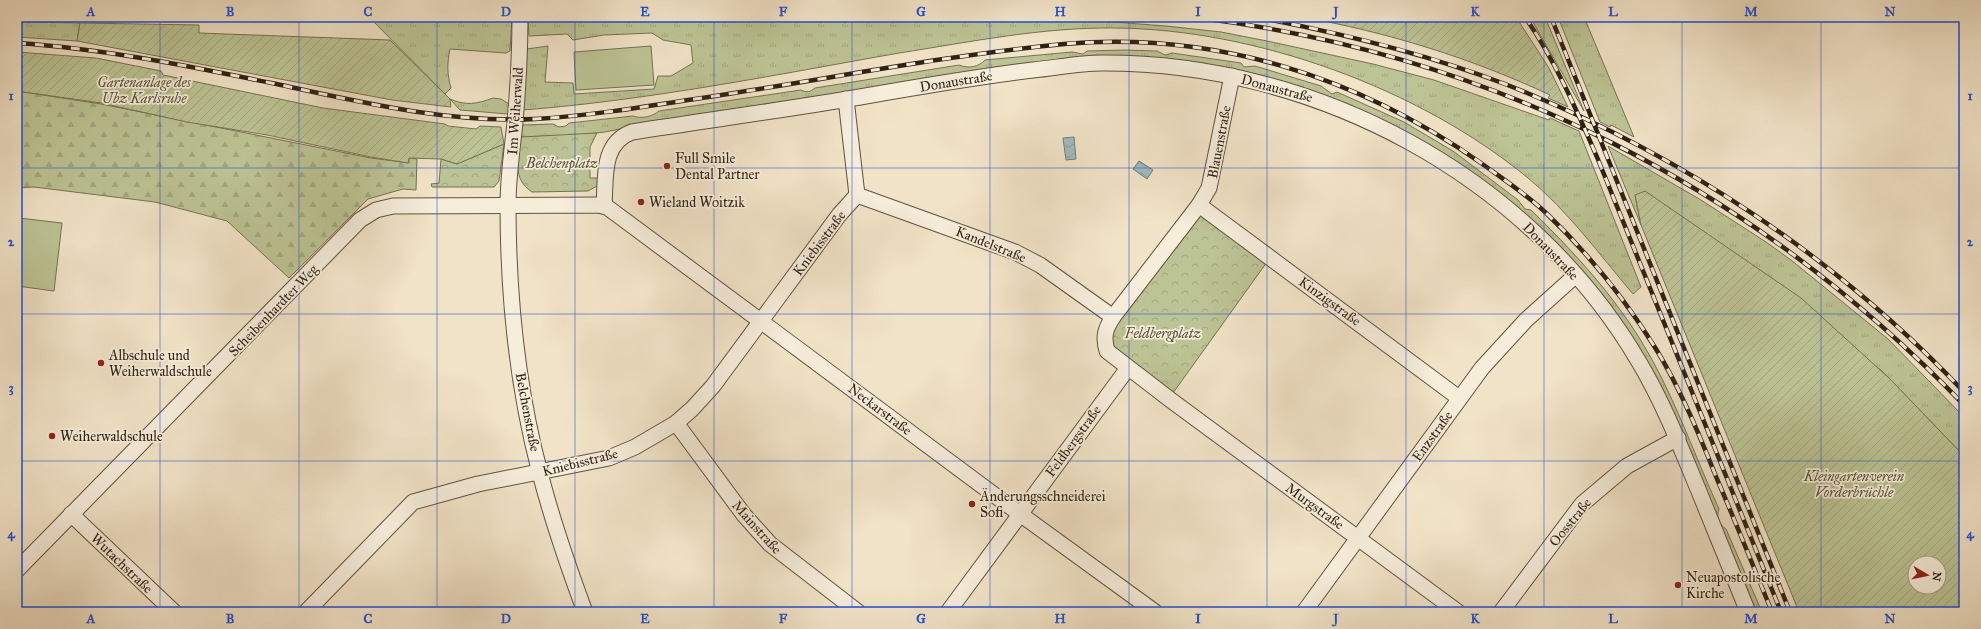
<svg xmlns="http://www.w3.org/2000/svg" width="1981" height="629" viewBox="0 0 1981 629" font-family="'IM FELL Great Primer',serif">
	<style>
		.grass { fill: url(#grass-tufts); stroke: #767253 }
		.forest { fill: url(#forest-firs); stroke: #767253 }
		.park { fill: url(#park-crowns); stroke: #767253 }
		.garden { fill: url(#garden-furrows); stroke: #767253; fill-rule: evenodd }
		.pitch { fill: #bcc394; stroke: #767253 }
		.water { fill: url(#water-waves); stroke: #737e7b }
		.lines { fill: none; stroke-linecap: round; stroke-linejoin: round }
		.minor-casing { stroke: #60523f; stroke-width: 17 }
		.minor { stroke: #f6eddb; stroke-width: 15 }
		.rail-casing { stroke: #2f2212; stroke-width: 4.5 }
		.rail { stroke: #f6eddb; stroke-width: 3; stroke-dasharray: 9; stroke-linecap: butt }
		.grid { fill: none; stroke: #1d4ed8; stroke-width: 1; stroke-opacity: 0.55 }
		.poi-dot { fill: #8f2418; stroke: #f6eddb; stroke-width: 1.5 }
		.labels { text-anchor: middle; stroke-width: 3.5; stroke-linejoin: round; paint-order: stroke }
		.street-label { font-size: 14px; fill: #2f2212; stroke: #f6eddb }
		.park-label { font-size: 14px; font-style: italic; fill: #595239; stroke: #f6eddb }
		.poi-label { font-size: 14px; fill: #2f2212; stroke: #f6eddb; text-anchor: start }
		.neatline { fill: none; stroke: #1d4ed8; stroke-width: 1.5 }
		.grid-label { font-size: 13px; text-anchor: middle; font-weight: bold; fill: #1d4ed8 }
	</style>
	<defs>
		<pattern id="grass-tufts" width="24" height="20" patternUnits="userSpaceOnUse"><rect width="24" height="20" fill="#bcc394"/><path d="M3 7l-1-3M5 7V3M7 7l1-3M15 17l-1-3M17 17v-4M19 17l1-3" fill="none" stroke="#a2a77f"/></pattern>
		<pattern id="forest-firs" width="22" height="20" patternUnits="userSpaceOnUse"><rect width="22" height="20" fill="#bcc394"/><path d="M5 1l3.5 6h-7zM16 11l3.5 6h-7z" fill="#a2a77f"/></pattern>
		<pattern id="park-crowns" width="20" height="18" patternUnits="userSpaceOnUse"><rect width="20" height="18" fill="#bcc394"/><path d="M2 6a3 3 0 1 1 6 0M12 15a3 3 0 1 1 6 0" fill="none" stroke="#a2a77f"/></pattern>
		<pattern id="garden-furrows" width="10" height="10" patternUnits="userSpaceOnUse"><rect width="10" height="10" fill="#bcc394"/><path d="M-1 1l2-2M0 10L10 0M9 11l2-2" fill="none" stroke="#a2a77f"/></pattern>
		<pattern id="water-waves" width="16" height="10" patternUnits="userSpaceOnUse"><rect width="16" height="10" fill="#a1bbc1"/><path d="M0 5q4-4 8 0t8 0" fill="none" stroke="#8ba0a5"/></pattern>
	</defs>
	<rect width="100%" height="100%" fill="#f1e3c7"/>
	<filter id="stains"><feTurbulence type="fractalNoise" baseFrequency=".005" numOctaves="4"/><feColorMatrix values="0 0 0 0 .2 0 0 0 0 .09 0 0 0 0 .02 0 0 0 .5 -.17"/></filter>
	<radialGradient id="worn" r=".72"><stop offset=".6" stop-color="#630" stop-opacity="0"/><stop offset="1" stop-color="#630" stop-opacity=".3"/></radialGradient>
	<g class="grass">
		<path d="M544,17V20L593,21L1026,19L1113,22L1166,26L1221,32L1267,41L1373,64L1434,80L1549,120L1550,118L1579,131L1641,287L1633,294C1599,254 1568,211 1528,178C1419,88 1255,29 1115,28C1043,27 970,42 899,53C775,75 650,100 523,110L527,49L548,46L545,82L573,83L574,94L654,89L658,76H671L693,63L691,45L663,40L652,33L604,35L573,40L567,34L529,36L528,18Z"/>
		<polygon points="1530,17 1545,17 1584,111"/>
		<polygon points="1558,17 1584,17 1634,137 1611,125 1610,127 1600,122"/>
		<path d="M448,18H512L510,51L506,53L450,49C447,63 447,75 451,88L445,94L372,20Z"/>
		<polygon points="17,22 80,23 77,41 17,37"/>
		<path d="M1125,50L1157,51L1165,55L1172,53L1241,63L1244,67L1255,66L1321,86L1332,94L1337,92L1404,122L1453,151L1518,200L1525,209L1531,210C1571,249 1610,291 1640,339C1673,392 1693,452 1719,509C1716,518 1719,524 1726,529L1762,612H1755L1714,512L1592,286L1573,262L1530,221L1409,134L1351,106L1325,96L1132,59L631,126C596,137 558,135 521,137L522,125L553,124L559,127L566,126L569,123L633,116C641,119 652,117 659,111L801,90C807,93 810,92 815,88L959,65C968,69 979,67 985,60L1072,52L1083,54L1087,51Z"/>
		<path d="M493,98L501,99L509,104L508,114L460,110L450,99C466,106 477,104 493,98Z"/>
		<polygon points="1608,146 1701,200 1766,242 1791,260 1888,339 1964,417 1964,456 1881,370 1635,195 1641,225"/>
	</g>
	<polygon class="forest" points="17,91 101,104 371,158 409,163 409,158 417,159 416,190 403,189 368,199 289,278 227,221 155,202 34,187 17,188"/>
	<g class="park">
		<path d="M597,133L590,147V178H602L601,184L588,191L532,192C511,178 519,159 521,137Z"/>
		<polygon points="504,144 499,181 494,187 432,187 431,184 439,183 441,159 457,164"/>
		<path d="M1199,214L1267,262L1173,393C1160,384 1119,359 1113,346C1109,337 1116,327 1119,319Z"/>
	</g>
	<g class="garden">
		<path d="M1302,17H1516L1549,68L1568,107L1548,98L1550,95C1471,58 1387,32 1302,17Z"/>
		<polygon points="80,23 199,25 199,33 390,40 450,99 451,107 392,100 77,41"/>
		<polygon points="17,52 96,58 161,71 163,75 323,108 445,124 448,126 476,129 480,126 501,127 504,144 457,164 441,159 409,158 408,163 371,157 267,135 187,122 101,103 17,91"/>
		<path d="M1645,191L1801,298L1890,379L1964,456V612H1799L1641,225L1635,195ZM1915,563H1939V587H1915Z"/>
	</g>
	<g class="pitch">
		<polygon points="651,46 654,85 576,90 574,52"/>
		<polygon points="19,218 62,223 54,291 17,286 17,240"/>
	</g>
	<g class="water">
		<polygon points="1074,137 1076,159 1066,160 1063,138"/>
		<polygon points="1139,161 1153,170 1147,179 1133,169"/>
	</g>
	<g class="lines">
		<g class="minor-casing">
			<g id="minor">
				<path d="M520,17C520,52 518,88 515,123C512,150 508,178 508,205C508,295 517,386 540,473C552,520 568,566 585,612"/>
				<path d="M1232,76L1209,188L1199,205L1113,317C1105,329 1103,337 1107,351L1172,401L1458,612"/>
				<polyline points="857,195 1015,252 1040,265 1113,317"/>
				<polyline points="1199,205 1459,398"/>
				<path d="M604,206C606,178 601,143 632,132C708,120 784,110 860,97C917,87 975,77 1033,70C1055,68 1079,63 1102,63C1316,62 1530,176 1639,362C1663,402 1680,446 1698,489C1715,530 1731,571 1748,612"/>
				<polyline points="676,423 744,515 770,544 858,612"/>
				<polyline points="71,514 174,612"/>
				<polyline points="17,570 360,220 376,210 393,206 598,205 607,207 1020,514 1155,612"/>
				<polyline points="306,612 413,502 478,484 609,458 635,447 676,423 692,409 713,386 839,215 857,195 846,99"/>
				<polyline points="948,612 1128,368"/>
				<polyline points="1304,612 1482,368 1526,320 1576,275"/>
				<polyline points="1501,612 1582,504 1627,466 1678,438"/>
			</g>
		</g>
		<use href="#minor" class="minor"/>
		<g class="rail-casing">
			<g id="rail">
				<polyline points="17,17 46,17"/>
				<path d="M1192,17C1493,53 1755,188 1964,405"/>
				<path d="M1256,17C1341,33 1424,53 1505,84C1677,152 1837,257 1964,392"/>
				<path d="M1525,17C1555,60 1576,109 1597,157L1781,612"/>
				<polyline points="1551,17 1790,612"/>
				<path d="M17,43C107,49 193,67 281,85C364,103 449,123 535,119C586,116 637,108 688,100C813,82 938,56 1064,44C1216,31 1358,77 1481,163C1503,179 1526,194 1546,213C1588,253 1625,299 1656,349C1681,390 1699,434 1717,479C1736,523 1754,568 1772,612"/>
			</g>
		</g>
		<use href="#rail" class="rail"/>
	</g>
	<path class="grid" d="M160,17V612M299,17V612M437,17V612M575,17V612M714,17V612M852,17V612M990,17V612M1129,17V612M1267,17V612M1406,17V612M1544,17V612M1682,17V612M1821,17V612M17,168H1964M17,314H1964M17,461H1964"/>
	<g class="poi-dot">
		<circle cx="667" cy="166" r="4"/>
		<circle cx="641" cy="202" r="4"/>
		<circle cx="101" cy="363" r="4"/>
		<circle cx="52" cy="436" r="4"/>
		<circle cx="972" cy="504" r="4"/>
		<circle cx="1678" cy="585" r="4"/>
	</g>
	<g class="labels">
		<g class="street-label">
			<text transform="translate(956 81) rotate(-9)" y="5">Donaustraße</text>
			<text transform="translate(1277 88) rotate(15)" y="5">Donaustraße</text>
			<text transform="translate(515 111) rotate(-86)" y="5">Im Weiherwald</text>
			<text transform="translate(1219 142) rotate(-79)" y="5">Blauenstraße</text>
			<text transform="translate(819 243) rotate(-53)" y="5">Kniebisstraße</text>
			<text transform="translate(991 244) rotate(22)" y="5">Kandelstraße</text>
			<text transform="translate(1551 251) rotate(46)" y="5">Donaustraße</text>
			<text transform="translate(1330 301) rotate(36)" y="5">Kinzigstraße</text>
			<text transform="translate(273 310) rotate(-46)" y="5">Scheibenhardter Weg</text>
			<text transform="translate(880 409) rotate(37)" y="5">Neckarstraße</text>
			<text transform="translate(528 412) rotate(79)" y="5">Belchenstraße</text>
			<text transform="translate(1432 436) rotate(-54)" y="5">Enzstraße</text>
			<text transform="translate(1073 441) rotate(-54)" y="5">Feldbergstraße</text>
			<text transform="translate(580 462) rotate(-14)" y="5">Kniebisstraße</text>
			<text transform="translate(1315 506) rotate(36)" y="5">Murgstraße</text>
			<text transform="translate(1570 522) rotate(-51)" y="5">Oosstraße</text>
			<text transform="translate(757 527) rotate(48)" y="5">Mainstraße</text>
			<text transform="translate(122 563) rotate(44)" y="5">Wutachstraße</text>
		</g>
		<g class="park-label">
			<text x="144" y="87">Gartenanlage des<tspan x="144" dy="16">Ubz Karlsruhe</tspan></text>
			<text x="562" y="168">Belchenplatz</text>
			<text x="1163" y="338">Feldbergplatz</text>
			<text x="1854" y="481">Kleingartenverein<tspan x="1854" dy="16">Vorderbrüchle</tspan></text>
		</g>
		<g class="poi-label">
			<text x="675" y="163">Full Smile<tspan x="675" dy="16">Dental Partner</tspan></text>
			<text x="649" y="207">Wieland Woitzik</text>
			<text x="109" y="360">Albschule und<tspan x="109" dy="16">Weiherwaldschule</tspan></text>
			<text x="60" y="441">Weiherwaldschule</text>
			<text x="980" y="501">Änderungsschneiderei<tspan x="980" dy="16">Sofi</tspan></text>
			<text x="1686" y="582">Neuapostolische<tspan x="1686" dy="16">Kirche</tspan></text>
		</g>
	</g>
	<rect width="1981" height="629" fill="none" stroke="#f1e3c7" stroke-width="44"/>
	<g transform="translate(1927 575) rotate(99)"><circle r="19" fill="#f6eddb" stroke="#a69c8b"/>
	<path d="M0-3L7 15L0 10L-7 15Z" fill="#8f2418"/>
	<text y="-6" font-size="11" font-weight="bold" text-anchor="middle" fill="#2f2212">N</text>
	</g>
	<rect x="22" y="22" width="1937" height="585" class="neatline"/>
	<g class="grid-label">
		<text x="91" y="16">A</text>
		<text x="230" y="16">B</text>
		<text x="368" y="16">C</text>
		<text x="506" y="16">D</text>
		<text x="645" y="16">E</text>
		<text x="783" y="16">F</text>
		<text x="921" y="16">G</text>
		<text x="1060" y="16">H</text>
		<text x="1198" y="16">I</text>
		<text x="1336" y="16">J</text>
		<text x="1475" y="16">K</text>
		<text x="1613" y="16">L</text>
		<text x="1751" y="16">M</text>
		<text x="1890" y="16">N</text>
		<text x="11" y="100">1</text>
		<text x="1970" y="100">1</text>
		<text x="11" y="246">2</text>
		<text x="1970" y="246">2</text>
		<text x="11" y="392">3</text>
		<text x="1970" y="392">3</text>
		<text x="11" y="538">4</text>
		<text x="1970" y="538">4</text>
		<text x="91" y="623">A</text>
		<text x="230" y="623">B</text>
		<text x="368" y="623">C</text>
		<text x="506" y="623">D</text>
		<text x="645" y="623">E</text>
		<text x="783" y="623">F</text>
		<text x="921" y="623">G</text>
		<text x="1060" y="623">H</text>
		<text x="1198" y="623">I</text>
		<text x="1336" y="623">J</text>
		<text x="1475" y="623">K</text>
		<text x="1613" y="623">L</text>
		<text x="1751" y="623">M</text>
		<text x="1890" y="623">N</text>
	</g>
	<rect width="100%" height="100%" filter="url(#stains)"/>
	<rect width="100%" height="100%" fill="url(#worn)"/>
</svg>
